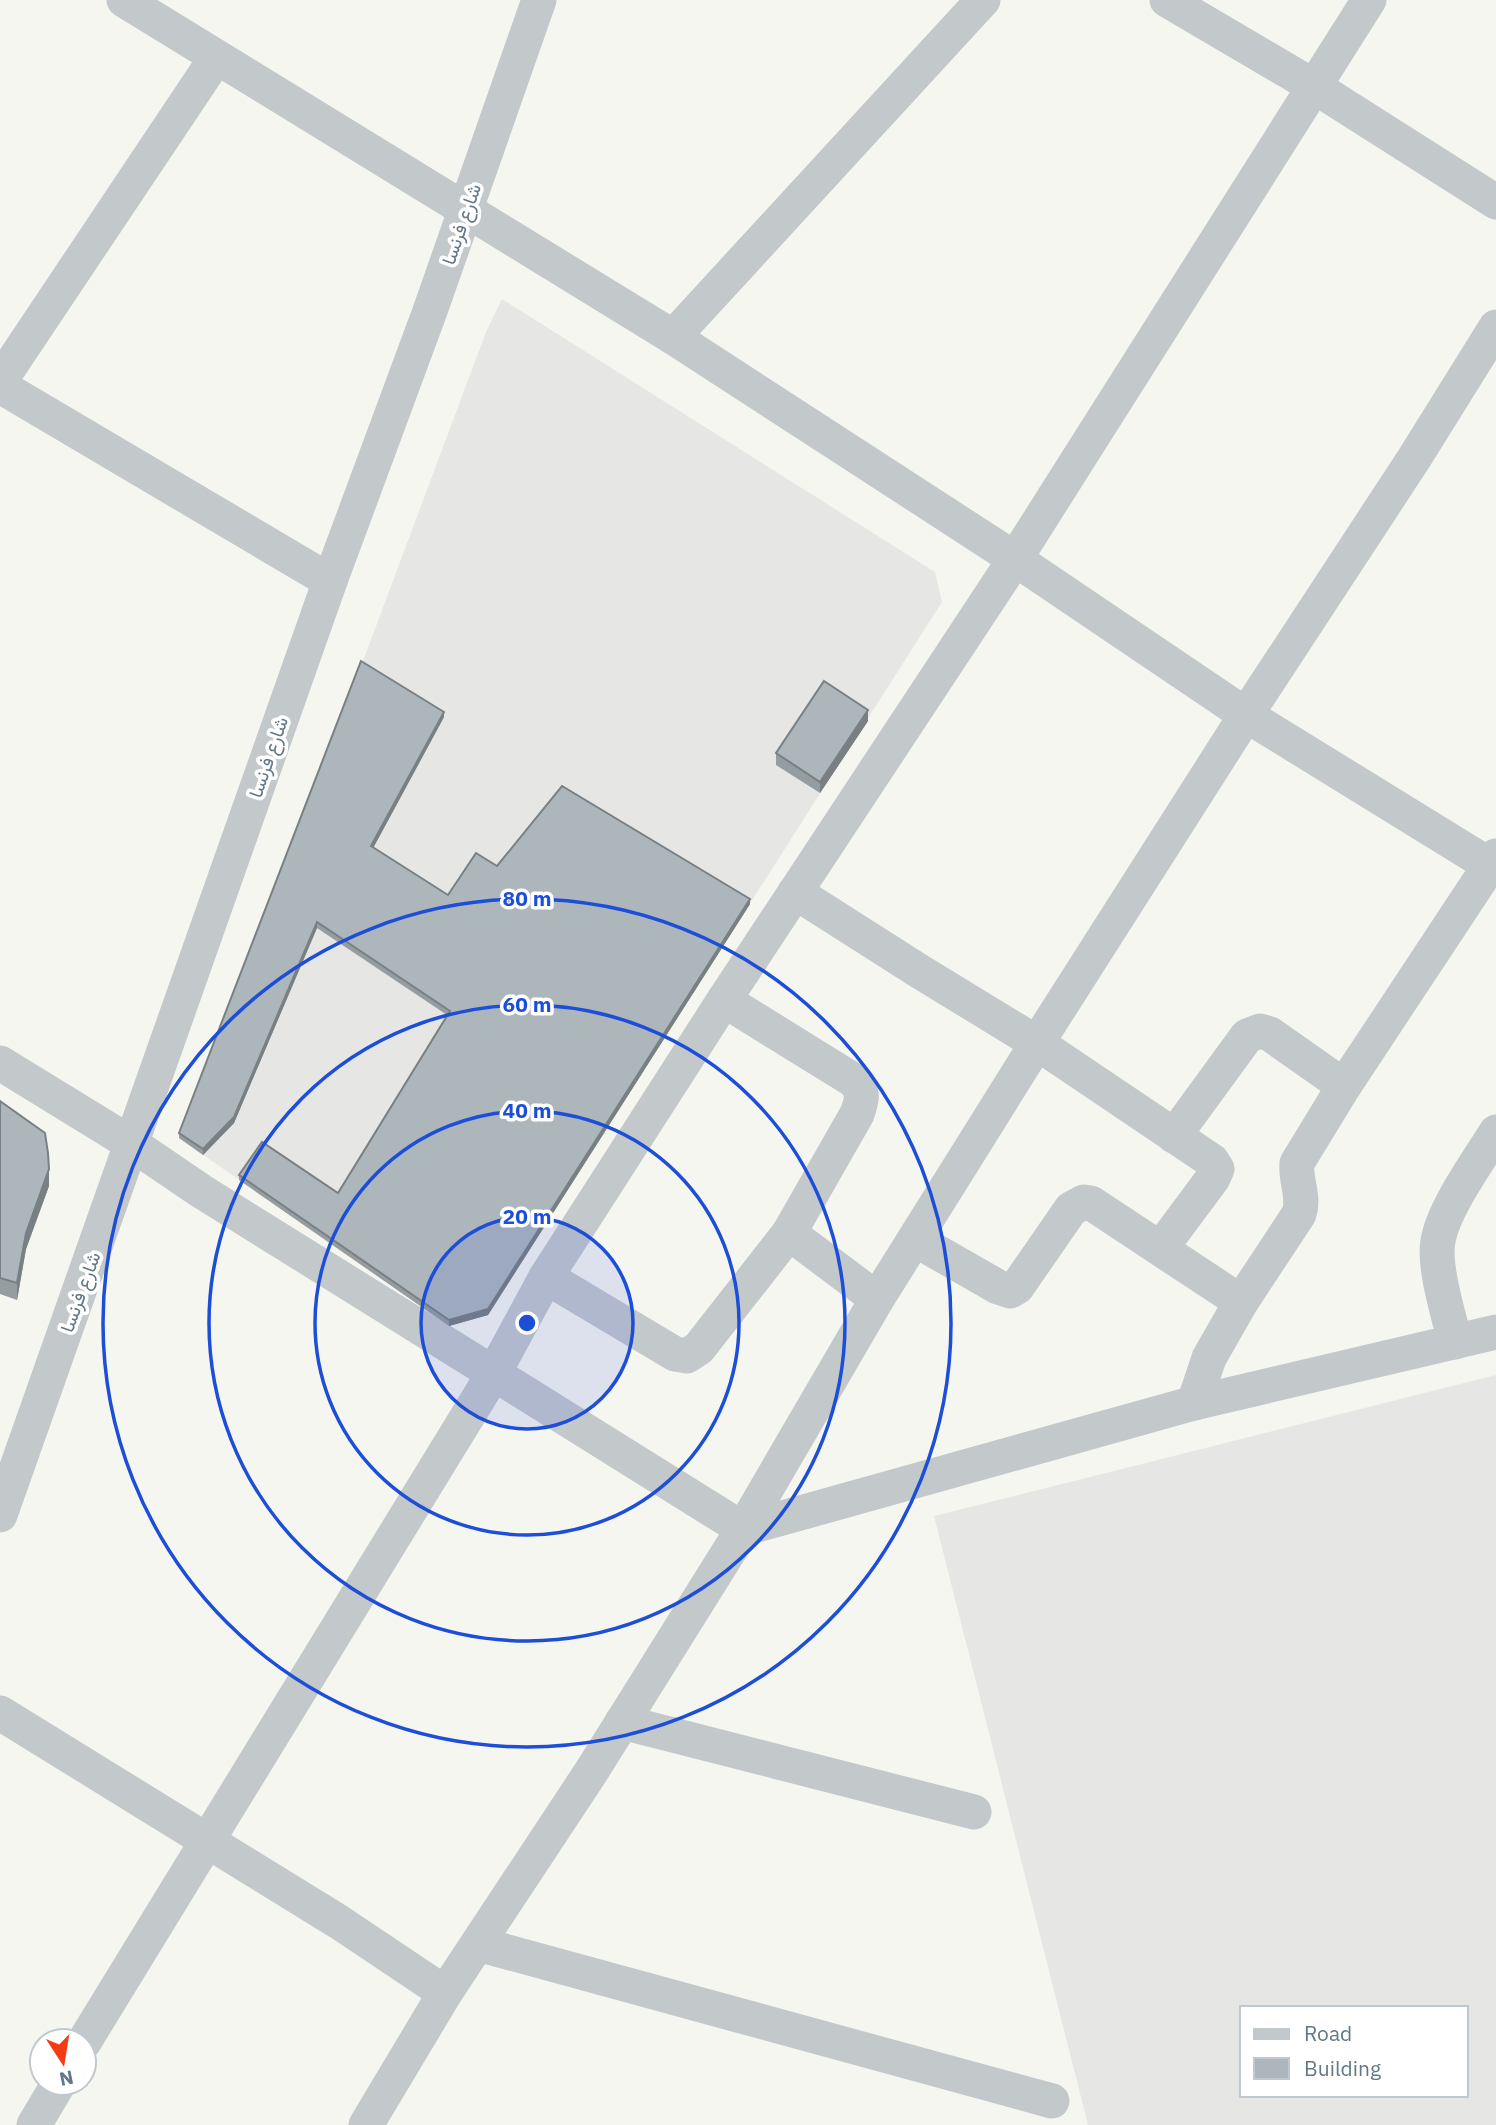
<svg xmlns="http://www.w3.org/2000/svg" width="1496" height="2125" viewBox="0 0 1496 2125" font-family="'IBM Plex Sans',Vazirmatn,sans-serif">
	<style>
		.built { fill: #e6e7e5; fill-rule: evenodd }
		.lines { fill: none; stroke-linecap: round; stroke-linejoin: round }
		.minor { stroke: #c3c8cb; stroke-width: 35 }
		.wall { fill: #959da1 }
		.shaded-wall { fill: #798083 }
		.building { fill: #adb7bb; stroke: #798083; stroke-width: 2 }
		.ring { fill: none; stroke: #1d4ed8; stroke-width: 3.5 }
		.labels { text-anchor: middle; stroke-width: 7; stroke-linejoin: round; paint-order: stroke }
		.street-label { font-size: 19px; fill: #627886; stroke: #fff }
		.centre { fill: #1d4ed8; stroke: #fff; stroke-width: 3.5 }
		.ring-label { font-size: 21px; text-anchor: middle; font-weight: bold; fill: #1d4ed8; stroke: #fff; stroke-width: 7; stroke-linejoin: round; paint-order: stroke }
	</style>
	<rect width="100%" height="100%" fill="#f6f6f1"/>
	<g class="built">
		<polygon points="502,299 935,572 942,602 488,1315 449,1326 179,1138 366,653 486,332"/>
		<path d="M1496,1375V2125H1088L934,1516ZM1242,2008H1466V2095H1242Z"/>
	</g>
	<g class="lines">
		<g class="minor">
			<polyline points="124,0 673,337 1015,559 1246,715 1496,869"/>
			<polyline points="1167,0 1315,87 1496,202"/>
			<polyline points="673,337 983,0"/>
			<polyline points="0,381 216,58"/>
			<polyline points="0,386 330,581"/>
			<polyline points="795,892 919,971 1037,1043 1212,1161 1217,1169 1213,1178 1161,1248"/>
			<polyline points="0,1063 132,1144 201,1191 743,1529 1194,1403 1496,1332"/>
			<polyline points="1174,1136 1247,1036 1260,1031 1270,1034 1344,1086"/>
			<polyline points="789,1233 877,1299"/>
			<polyline points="916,1240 998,1287 1010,1291 1017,1287 1071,1209 1084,1202 1091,1203 1241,1302"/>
			<path d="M546,1277L675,1354L687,1356L699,1348L789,1233L857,1114C862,1100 865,1092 853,1080L724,1000"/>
			<path d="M1455,1342C1449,1316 1433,1266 1438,1241C1443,1209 1479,1160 1496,1132"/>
			<path d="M1194,1403L1209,1358L1241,1302L1299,1214C1305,1197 1295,1181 1297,1163L1344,1086L1496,856"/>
			<polyline points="0,1515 330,581 430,311 539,0"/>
			<polyline points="0,1713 339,1922 445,1993"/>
			<polyline points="622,1722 974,1812"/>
			<polyline points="478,1944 1052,2101"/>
			<polyline points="84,2042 494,1373 546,1277 724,1000 1015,559 1369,0"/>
			<polyline points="34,2125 59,2083"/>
			<polyline points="366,2125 445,1993 591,1772 743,1529 877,1299 1037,1043 1246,715 1415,457 1496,327"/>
		</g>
	</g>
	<g class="wall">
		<polygon points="444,717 373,848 448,895 497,866 750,904 488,1315 449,1326 239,1180 239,1175 338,1193 447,1015 317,928 234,1123 203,1155 179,1138 179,1133"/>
		<polygon points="868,721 820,793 776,765 776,753"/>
		<polygon points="0,1101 49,1186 26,1249 17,1300 0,1294"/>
	</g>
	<g class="shaded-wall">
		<polygon points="868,710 868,721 820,793 820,782"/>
		<polygon points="444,712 444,717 371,852 371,846"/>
		<polygon points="750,899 750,904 488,1315 449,1326 449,1320"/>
		<polygon points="317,922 317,928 234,1123 203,1155 203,1149"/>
		<polygon points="49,1169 49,1186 26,1249 17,1300 17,1283 26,1233"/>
	</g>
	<g class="building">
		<polygon points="361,661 444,712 371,846 448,895 476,853 497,866 562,786 750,899 488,1309 449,1320 239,1175 262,1142 338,1193 450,1011 317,922 234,1117 203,1149 179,1133"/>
		<polygon points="824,681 868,710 820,782 776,753"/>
		<polygon points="0,1101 45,1133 48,1153 49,1169 26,1233 17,1283 0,1278"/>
	</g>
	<circle cx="527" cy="1323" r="106" fill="#1d4ed8" fill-opacity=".12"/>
	<g class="ring">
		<circle cx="527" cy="1323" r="106"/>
		<circle cx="527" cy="1323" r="212"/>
		<circle cx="527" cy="1323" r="318"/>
		<circle cx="527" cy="1323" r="424"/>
	</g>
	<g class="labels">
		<g class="street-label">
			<text transform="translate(461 224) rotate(-71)" y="7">شارع فرنسا</text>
			<text transform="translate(268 757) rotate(-71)" y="7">شارع فرنسا</text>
			<text transform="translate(80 1292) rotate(-70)" y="7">شارع فرنسا</text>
		</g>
	</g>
	<circle cx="527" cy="1323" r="10" class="centre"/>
	<g class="ring-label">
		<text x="527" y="906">80 m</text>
		<text x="527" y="1012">60 m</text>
		<text x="527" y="1118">40 m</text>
		<text x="527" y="1224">20 m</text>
	</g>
	<rect x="1240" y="2006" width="228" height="91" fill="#ffffff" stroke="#c0c9cf" stroke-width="2"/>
	<rect x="1254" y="2029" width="35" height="10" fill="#c3c8cb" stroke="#c0c9cf" stroke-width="2"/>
	<text x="1304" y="2041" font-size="21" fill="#627886">Road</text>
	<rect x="1254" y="2058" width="35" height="21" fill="#adb7bb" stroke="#c0c9cf" stroke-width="2"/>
	<text x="1304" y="2076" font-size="21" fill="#627886">Building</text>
	<g transform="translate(63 2062) rotate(168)"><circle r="33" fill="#ffffff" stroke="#c0c9cf" stroke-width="2"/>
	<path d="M0-5L12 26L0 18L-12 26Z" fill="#f53b13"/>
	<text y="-10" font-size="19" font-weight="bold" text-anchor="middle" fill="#627886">N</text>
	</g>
</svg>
